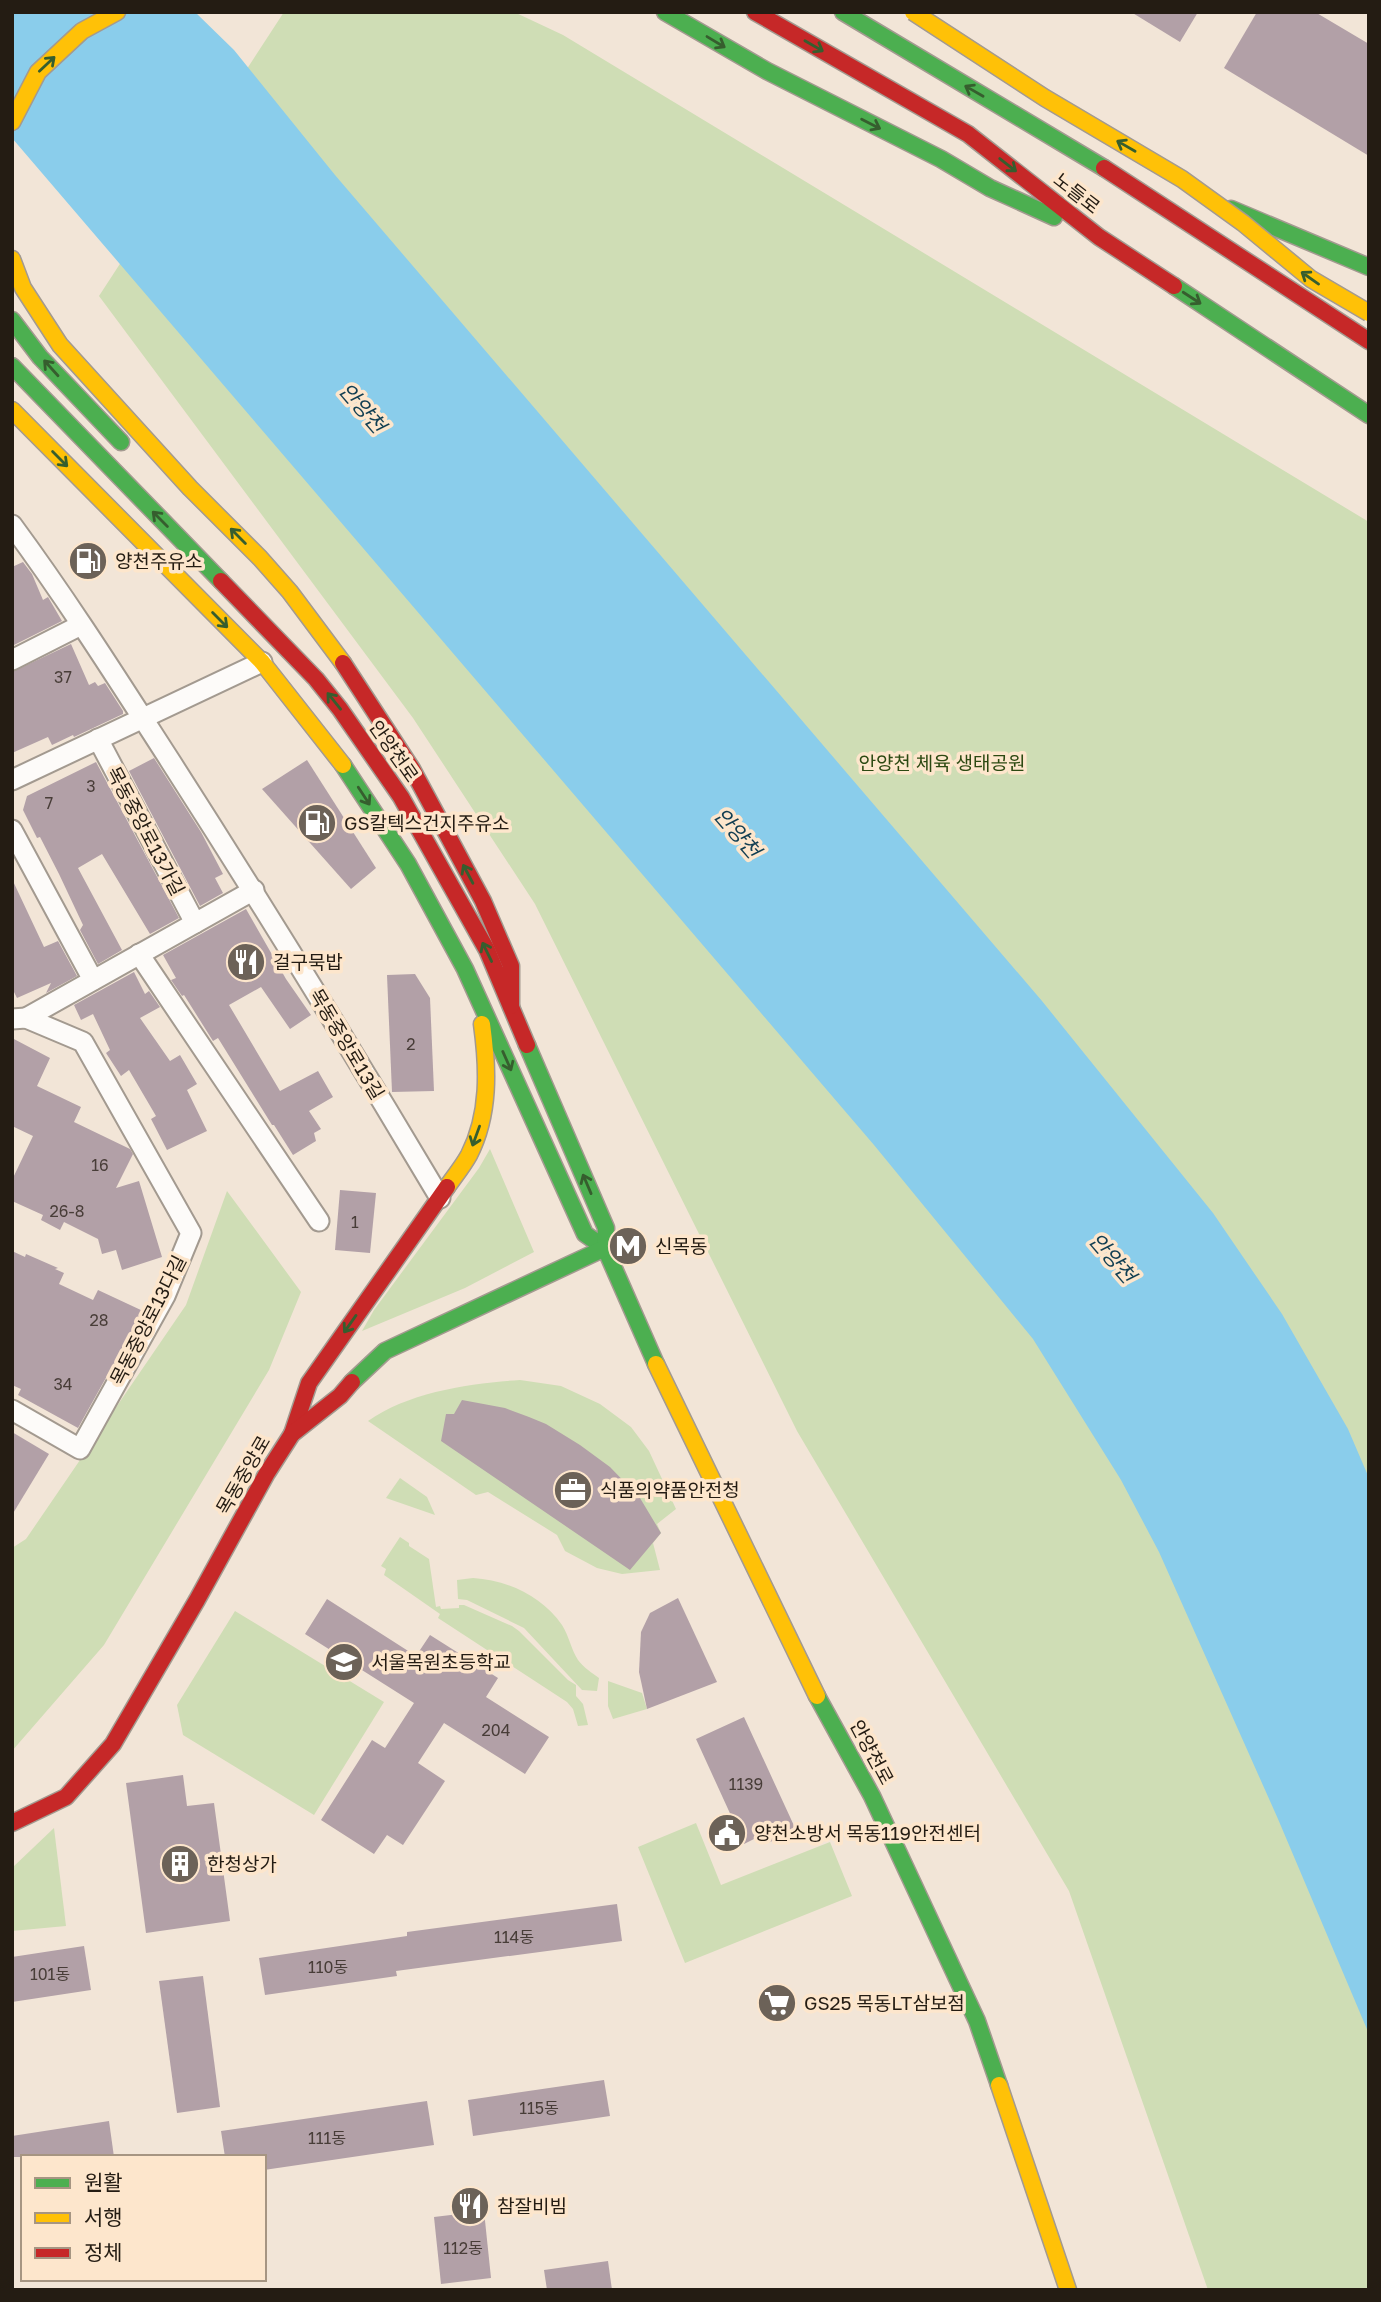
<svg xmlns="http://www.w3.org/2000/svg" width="1381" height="2302" viewBox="0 0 1381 2302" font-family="'Golos Text','Noto Sans KR',sans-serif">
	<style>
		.green { fill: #cfddb5 }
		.water { fill: #8acdeb }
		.building { fill: #b2a0a7 }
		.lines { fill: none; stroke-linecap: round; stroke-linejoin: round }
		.street-casing { stroke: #a39a90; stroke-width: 23 }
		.fast-casing { stroke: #a39a90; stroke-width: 19 }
		.slow-casing { stroke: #a39a90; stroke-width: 19 }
		.jam-casing { stroke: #a39a90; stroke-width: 19 }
		.street { stroke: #fdfbf9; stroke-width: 19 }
		.fast { stroke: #4caf50; stroke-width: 16 }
		.slow { stroke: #ffc107; stroke-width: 16 }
		.jam { stroke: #c62828; stroke-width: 16 }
		.slow-bridge-casing { stroke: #a39a90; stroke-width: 19; stroke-linecap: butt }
		.slow-bridge { stroke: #ffc107; stroke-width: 16 }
		.oneway { stroke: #365e2e }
		.labels { text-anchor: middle; stroke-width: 7; stroke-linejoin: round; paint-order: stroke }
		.number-label { font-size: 16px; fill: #483d38 }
		.street-label { font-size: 19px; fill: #241c13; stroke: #fde6cc }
		.poi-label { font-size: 19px; fill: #241c13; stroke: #fde6cc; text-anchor: start }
		.park-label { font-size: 19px; fill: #2c4912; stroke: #fde6cc }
		.water-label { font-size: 21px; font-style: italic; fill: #113e52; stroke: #fde6cc }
	</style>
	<rect width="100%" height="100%" fill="#f2e5d7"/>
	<g class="green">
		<polygon points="284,12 514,12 563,35 1369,522 1369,2290 1208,2290 1069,1891 797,1431 535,904 413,718 99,296"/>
		<polygon points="490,1149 534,1252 465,1288 362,1331 374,1310 479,1168"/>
		<polygon points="227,1191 301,1292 269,1370 104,1645 12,1751 12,1548 26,1539 186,1305"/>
		<path d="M520,1380L561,1386L600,1404L631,1427L649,1451L676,1509L657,1524L661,1533L653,1543L660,1570L622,1574L597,1568L565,1551L557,1535L488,1492L476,1495L368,1421C409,1392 471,1383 520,1380Z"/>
		<polygon points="400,1478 427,1497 435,1515 386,1498"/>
		<polygon points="400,1537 409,1543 409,1546 429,1559 436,1607 440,1606 441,1609 459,1608 459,1605 464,1605 512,1626 519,1631 568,1680 576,1685 576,1696 583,1704 588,1725 578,1726 573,1709 567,1702 438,1618 440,1614 384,1575 386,1569 381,1566"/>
		<path d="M473,1578C507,1580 542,1596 562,1625C569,1636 571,1649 578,1660C583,1667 592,1673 599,1678L597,1691L582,1690L524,1628L467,1600L458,1599L457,1580Z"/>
		<polygon points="235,1611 384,1702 314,1815 183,1735 177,1705"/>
		<polygon points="608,1681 642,1693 647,1709 613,1719 608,1706"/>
		<polygon points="696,1823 721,1885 830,1842 852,1896 685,1963 638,1847"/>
		<polygon points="54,1828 66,1926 12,1931 12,1868"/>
	</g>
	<polygon class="water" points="12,12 195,12 234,50 335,175 1042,1001 1213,1213 1282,1314 1348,1429 1369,1478 1369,2034 1278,1819 1159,1552 1121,1480 1033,1339 874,1145 12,138"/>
	<g class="building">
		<polygon points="1131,12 1198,12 1180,42"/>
		<polygon points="1257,12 1315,12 1369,44 1369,156 1224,68"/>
		<polygon points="23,562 32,574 43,600 48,597 62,621 12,646 12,567"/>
		<polygon points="71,644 89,685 95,682 98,686 105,683 123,711 123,714 74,737 73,735 52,745 48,737 12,753 12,672"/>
		<polygon points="154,758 201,832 223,874 215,878 223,893 200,906 129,771"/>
		<polygon points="307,760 376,868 351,889 262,789"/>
		<polygon points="96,762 179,918 150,934 102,854 78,868 122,950 98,964 80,930 83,925 59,874 40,837 37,838 23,810 27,796"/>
		<polygon points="12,879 44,947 58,941 77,976 46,993 51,983 17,998 12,988"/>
		<polygon points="246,909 286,979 311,1015 290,1029 261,987 229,1005 280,1091 318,1071 333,1097 309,1111 321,1129 314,1133 316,1141 293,1155 274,1125 272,1125 218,1038 213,1041 184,995 182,996 171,980 176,978 163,955"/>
		<polygon points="134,972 145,994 149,991 160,1007 140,1018 170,1061 180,1055 197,1084 187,1090 207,1131 167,1150 151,1119 156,1116 129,1070 121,1076 106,1053 110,1050 93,1014 81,1020 74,1005"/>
		<polygon points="415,974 430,998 434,1091 392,1092 387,975"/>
		<polygon points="12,1038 50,1058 37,1086 81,1107 74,1122 130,1149 133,1154 116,1188 139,1181 162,1257 122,1270 116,1250 102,1254 98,1239 64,1222 60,1230 41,1220 43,1215 12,1201 12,1180 33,1136 12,1126"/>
		<polygon points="340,1190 376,1193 370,1253 335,1250"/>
		<polygon points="12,1251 25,1257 26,1254 58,1268 55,1269 64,1273 59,1284 93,1300 98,1290 143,1311 78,1428 18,1395 21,1389 12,1385"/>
		<polygon points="462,1400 505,1408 529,1417 546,1424 580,1445 610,1467 640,1498 661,1533 630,1570 441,1441 446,1414 454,1414"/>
		<polygon points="12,1432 49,1454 12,1515"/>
		<polygon points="678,1598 717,1682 647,1709 639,1672 641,1632 650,1613"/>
		<polygon points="327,1599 416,1656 430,1635 498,1678 486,1697 549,1737 525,1774 444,1723 418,1763 445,1781 403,1845 387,1835 374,1854 321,1820 372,1740 385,1748 414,1703 305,1634"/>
		<polygon points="744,1717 796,1830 768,1843 764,1834 744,1844 696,1739"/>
		<polygon points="183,1775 187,1806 214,1803 230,1921 146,1933 126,1783"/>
		<polygon points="617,1904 622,1941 396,1971 397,1976 265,1995 259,1958 407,1936 407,1932"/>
		<polygon points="84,1946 91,1990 12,2002 12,1957"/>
		<polygon points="203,1976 220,2107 177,2113 159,1981"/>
		<polygon points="604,2080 610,2116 473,2136 468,2100"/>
		<polygon points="427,2101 434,2145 264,2170 264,2157 225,2157 221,2131"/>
		<polygon points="109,2121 114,2157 12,2157 12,2136"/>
		<polygon points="484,2211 491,2278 441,2284 434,2217"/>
		<polygon points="608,2261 612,2290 547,2290 544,2270"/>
	</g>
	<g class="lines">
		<g class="street-casing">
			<g id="street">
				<path d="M12,525C68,601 118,680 169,759C262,904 352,1050 440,1198"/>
				<polyline points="12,660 81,625"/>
				<polyline points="98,739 195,923"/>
				<polyline points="12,780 262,662"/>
				<polyline points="12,830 93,980"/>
				<polyline points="139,954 319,1221"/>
				<polyline points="26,1018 254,890"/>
				<polyline points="12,1019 26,1018 83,1042 191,1233 165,1296 80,1449 12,1410"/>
			</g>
		</g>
		<g class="fast-casing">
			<g id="fast">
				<polyline points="665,12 767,71 941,159 990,188 1054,217"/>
				<polyline points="843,12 1104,168"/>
				<polyline points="1231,209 1369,267"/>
				<polyline points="1174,286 1369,415"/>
				<polyline points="12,320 40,357 121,442"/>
				<polyline points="12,366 221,581"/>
				<polyline points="343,765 408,864 465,969 585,1234 605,1248"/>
				<polyline points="527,1045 606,1228 605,1248 656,1364"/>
				<polyline points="352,1382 385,1351 605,1248"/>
				<polyline points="817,1696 872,1796 977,2021 999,2085"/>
			</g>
		</g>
		<g class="slow-casing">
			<g id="slow">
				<polyline points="12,122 38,72 82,31 117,12"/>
				<polyline points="12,259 23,288 60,345 190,488 260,558 290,592 343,663"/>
				<polyline points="12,410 262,662 343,765"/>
				<path d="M447,1187C454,1177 463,1166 469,1155C490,1114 488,1068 482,1024"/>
				<polyline points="656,1364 817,1696"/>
				<polyline points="999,2085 1068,2290"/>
			</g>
		</g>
		<g class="jam-casing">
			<g id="jam">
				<polyline points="755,12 968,134 1099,237 1174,286"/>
				<polyline points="1104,168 1369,341"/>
				<polyline points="221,581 316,679 340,709 401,797 487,950 527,1045"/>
				<polyline points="343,663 412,769 483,901 511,966 511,1006"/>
				<polyline points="292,1434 309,1383 447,1187"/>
				<polyline points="12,1823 66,1797 113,1744 197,1600 267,1473 292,1434 340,1396 352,1382"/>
			</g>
		</g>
		<use href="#street" class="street"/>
		<use href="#fast" class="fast"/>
		<use href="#slow" class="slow"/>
		<use href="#jam" class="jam"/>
		<g class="slow-bridge-casing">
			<polyline id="slow-bridge" points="913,12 1045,98 1182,179 1243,223 1311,279 1369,313"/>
		</g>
		<use href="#slow-bridge" class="slow-bridge"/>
	</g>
	<defs><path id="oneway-shaft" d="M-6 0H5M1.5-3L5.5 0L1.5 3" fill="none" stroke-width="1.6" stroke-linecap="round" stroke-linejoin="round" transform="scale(1.75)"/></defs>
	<g class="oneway">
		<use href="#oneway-shaft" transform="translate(716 42) rotate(31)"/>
		<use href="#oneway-shaft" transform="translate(814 46) rotate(30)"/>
		<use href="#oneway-shaft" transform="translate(47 64) rotate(-43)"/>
		<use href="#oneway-shaft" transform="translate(974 91) rotate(-150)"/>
		<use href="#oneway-shaft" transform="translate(871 124) rotate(27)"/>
		<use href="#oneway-shaft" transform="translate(1126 146) rotate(-150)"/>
		<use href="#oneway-shaft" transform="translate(1008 165) rotate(38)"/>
		<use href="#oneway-shaft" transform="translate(1310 278) rotate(-145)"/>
		<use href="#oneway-shaft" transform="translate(1192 298) rotate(33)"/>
		<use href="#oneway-shaft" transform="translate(51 368) rotate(-132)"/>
		<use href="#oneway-shaft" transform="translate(60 459) rotate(45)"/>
		<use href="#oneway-shaft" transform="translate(160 519) rotate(-135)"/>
		<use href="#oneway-shaft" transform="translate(238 536) rotate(-135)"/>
		<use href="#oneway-shaft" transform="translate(220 620) rotate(45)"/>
		<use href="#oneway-shaft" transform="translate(334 701) rotate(-129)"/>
		<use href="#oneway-shaft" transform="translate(364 796) rotate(57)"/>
		<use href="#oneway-shaft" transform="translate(468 874) rotate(-118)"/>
		<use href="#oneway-shaft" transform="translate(487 952) rotate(-116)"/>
		<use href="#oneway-shaft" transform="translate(507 1061) rotate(66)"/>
		<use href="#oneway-shaft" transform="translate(476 1136) rotate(110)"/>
		<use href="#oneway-shaft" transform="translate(587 1184) rotate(-113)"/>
		<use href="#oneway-shaft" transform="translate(350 1324) rotate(125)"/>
	</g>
	<defs>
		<g id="fuel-disc" transform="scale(2.0125)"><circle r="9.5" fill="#6c6258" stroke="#fde6cc"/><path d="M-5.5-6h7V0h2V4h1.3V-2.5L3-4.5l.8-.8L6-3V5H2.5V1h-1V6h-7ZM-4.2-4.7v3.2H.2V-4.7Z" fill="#fff"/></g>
		<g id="restaurant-disc" transform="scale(2.0125)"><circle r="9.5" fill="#6c6258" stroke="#fde6cc"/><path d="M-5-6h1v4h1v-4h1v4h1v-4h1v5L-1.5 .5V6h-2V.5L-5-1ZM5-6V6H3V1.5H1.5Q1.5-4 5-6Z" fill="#fff"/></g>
		<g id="metro-disc" transform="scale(2.0125)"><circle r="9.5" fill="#6c6258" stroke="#fde6cc"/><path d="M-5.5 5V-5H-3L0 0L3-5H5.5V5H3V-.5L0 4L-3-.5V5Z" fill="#fff"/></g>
		<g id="office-disc" transform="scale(2.0125)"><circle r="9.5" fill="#6c6258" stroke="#fde6cc"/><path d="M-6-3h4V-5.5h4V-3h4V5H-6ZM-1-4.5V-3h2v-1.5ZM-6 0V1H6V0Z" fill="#fff"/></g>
		<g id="school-disc" transform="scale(2.0125)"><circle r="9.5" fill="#6c6258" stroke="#fde6cc"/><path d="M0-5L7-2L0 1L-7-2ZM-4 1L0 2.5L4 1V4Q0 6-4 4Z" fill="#fff"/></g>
		<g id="civic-disc" transform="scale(2.0125)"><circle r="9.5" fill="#6c6258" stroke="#fde6cc"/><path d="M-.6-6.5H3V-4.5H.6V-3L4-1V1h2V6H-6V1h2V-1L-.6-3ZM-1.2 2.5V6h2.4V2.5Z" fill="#fff"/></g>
		<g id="building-disc" transform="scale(2.0125)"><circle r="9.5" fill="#6c6258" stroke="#fde6cc"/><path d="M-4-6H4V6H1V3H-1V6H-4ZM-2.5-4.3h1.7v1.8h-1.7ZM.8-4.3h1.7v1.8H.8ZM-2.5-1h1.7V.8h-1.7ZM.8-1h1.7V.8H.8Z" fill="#fff"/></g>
		<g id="supermarket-disc" transform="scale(2.0125)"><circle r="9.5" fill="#6c6258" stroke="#fde6cc"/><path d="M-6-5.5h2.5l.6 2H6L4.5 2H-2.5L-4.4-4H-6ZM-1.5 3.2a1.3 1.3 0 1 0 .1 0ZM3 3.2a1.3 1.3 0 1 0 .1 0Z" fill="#fff"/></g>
	</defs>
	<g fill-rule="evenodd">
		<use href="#fuel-disc" x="88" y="561"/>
		<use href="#fuel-disc" x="317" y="823"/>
		<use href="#restaurant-disc" x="246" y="962"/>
		<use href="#metro-disc" x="628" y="1246"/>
		<use href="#office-disc" x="573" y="1490"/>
		<use href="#school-disc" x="344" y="1662"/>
		<use href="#civic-disc" x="727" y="1833"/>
		<use href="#building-disc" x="180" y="1864"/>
		<use href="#supermarket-disc" x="777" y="2003"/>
		<use href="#restaurant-disc" x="470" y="2206"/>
	</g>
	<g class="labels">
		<g class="number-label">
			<text x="63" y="683">37</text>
			<text x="91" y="792">3</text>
			<text x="49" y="809">7</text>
			<text x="411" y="1050">2</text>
			<text x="100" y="1171">16</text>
			<text x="67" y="1217">26-8</text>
			<text x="355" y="1228">1</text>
			<text x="99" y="1326">28</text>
			<text x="63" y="1390">34</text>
			<text x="496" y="1736">204</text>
			<text x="746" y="1790">1139</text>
			<text x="514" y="1943">114동</text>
			<text x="328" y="1973">110동</text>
			<text x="50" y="1980">101동</text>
			<text x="539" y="2114">115동</text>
			<text x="327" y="2144">111동</text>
			<text x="463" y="2254">112동</text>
		</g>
		<g class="street-label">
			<text transform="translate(1077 193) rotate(38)" y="7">노들로</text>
			<text transform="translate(394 751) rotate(55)" y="7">안양천로</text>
			<text transform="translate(146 831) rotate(62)" y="7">목동중앙로13가길</text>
			<text transform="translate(347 1044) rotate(59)" y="7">목동중앙로13길</text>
			<text transform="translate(148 1320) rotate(-63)" y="7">목동중앙로13다길</text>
			<text transform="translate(243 1475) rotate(-60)" y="7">목동중앙로</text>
			<text transform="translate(872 1752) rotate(62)" y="7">안양천로</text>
		</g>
		<g class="poi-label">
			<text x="115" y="568">양천주유소</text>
			<text x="344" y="830">GS칼텍스건지주유소</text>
			<text x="273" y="969">걸구묵밥</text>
			<text x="655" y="1253">신목동</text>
			<text x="600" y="1497">식품의약품안전청</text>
			<text x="371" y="1669">서울목원초등학교</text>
			<text x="754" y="1840">양천소방서 목동119안전센터</text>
			<text x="207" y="1871">한청상가</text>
			<text x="804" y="2010">GS25 목동LT삼보점</text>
			<text x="497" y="2213">참잘비빔</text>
		</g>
		<g class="park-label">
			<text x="942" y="770">안양천 체육 생태공원</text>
		</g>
		<g class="water-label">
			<text transform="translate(362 408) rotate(49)" y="7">안양천</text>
			<text transform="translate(737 833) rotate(49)" y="7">안양천</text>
			<text transform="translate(1112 1258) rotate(49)" y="7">안양천</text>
		</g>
	</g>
	<rect width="1381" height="2302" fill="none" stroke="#241c13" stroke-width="28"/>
	<rect x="21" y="2155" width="245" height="126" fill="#fde6cc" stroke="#a69582" stroke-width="2"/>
	<rect x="35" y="2178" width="35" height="10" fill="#4caf50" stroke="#a69582" stroke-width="2"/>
	<text x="84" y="2190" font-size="21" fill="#241c13">원활</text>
	<rect x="35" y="2213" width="35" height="10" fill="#ffc107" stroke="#a69582" stroke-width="2"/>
	<text x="84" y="2225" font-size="21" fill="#241c13">서행</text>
	<rect x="35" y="2248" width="35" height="10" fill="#c62828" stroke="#a69582" stroke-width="2"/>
	<text x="84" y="2260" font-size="21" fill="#241c13">정체</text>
</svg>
